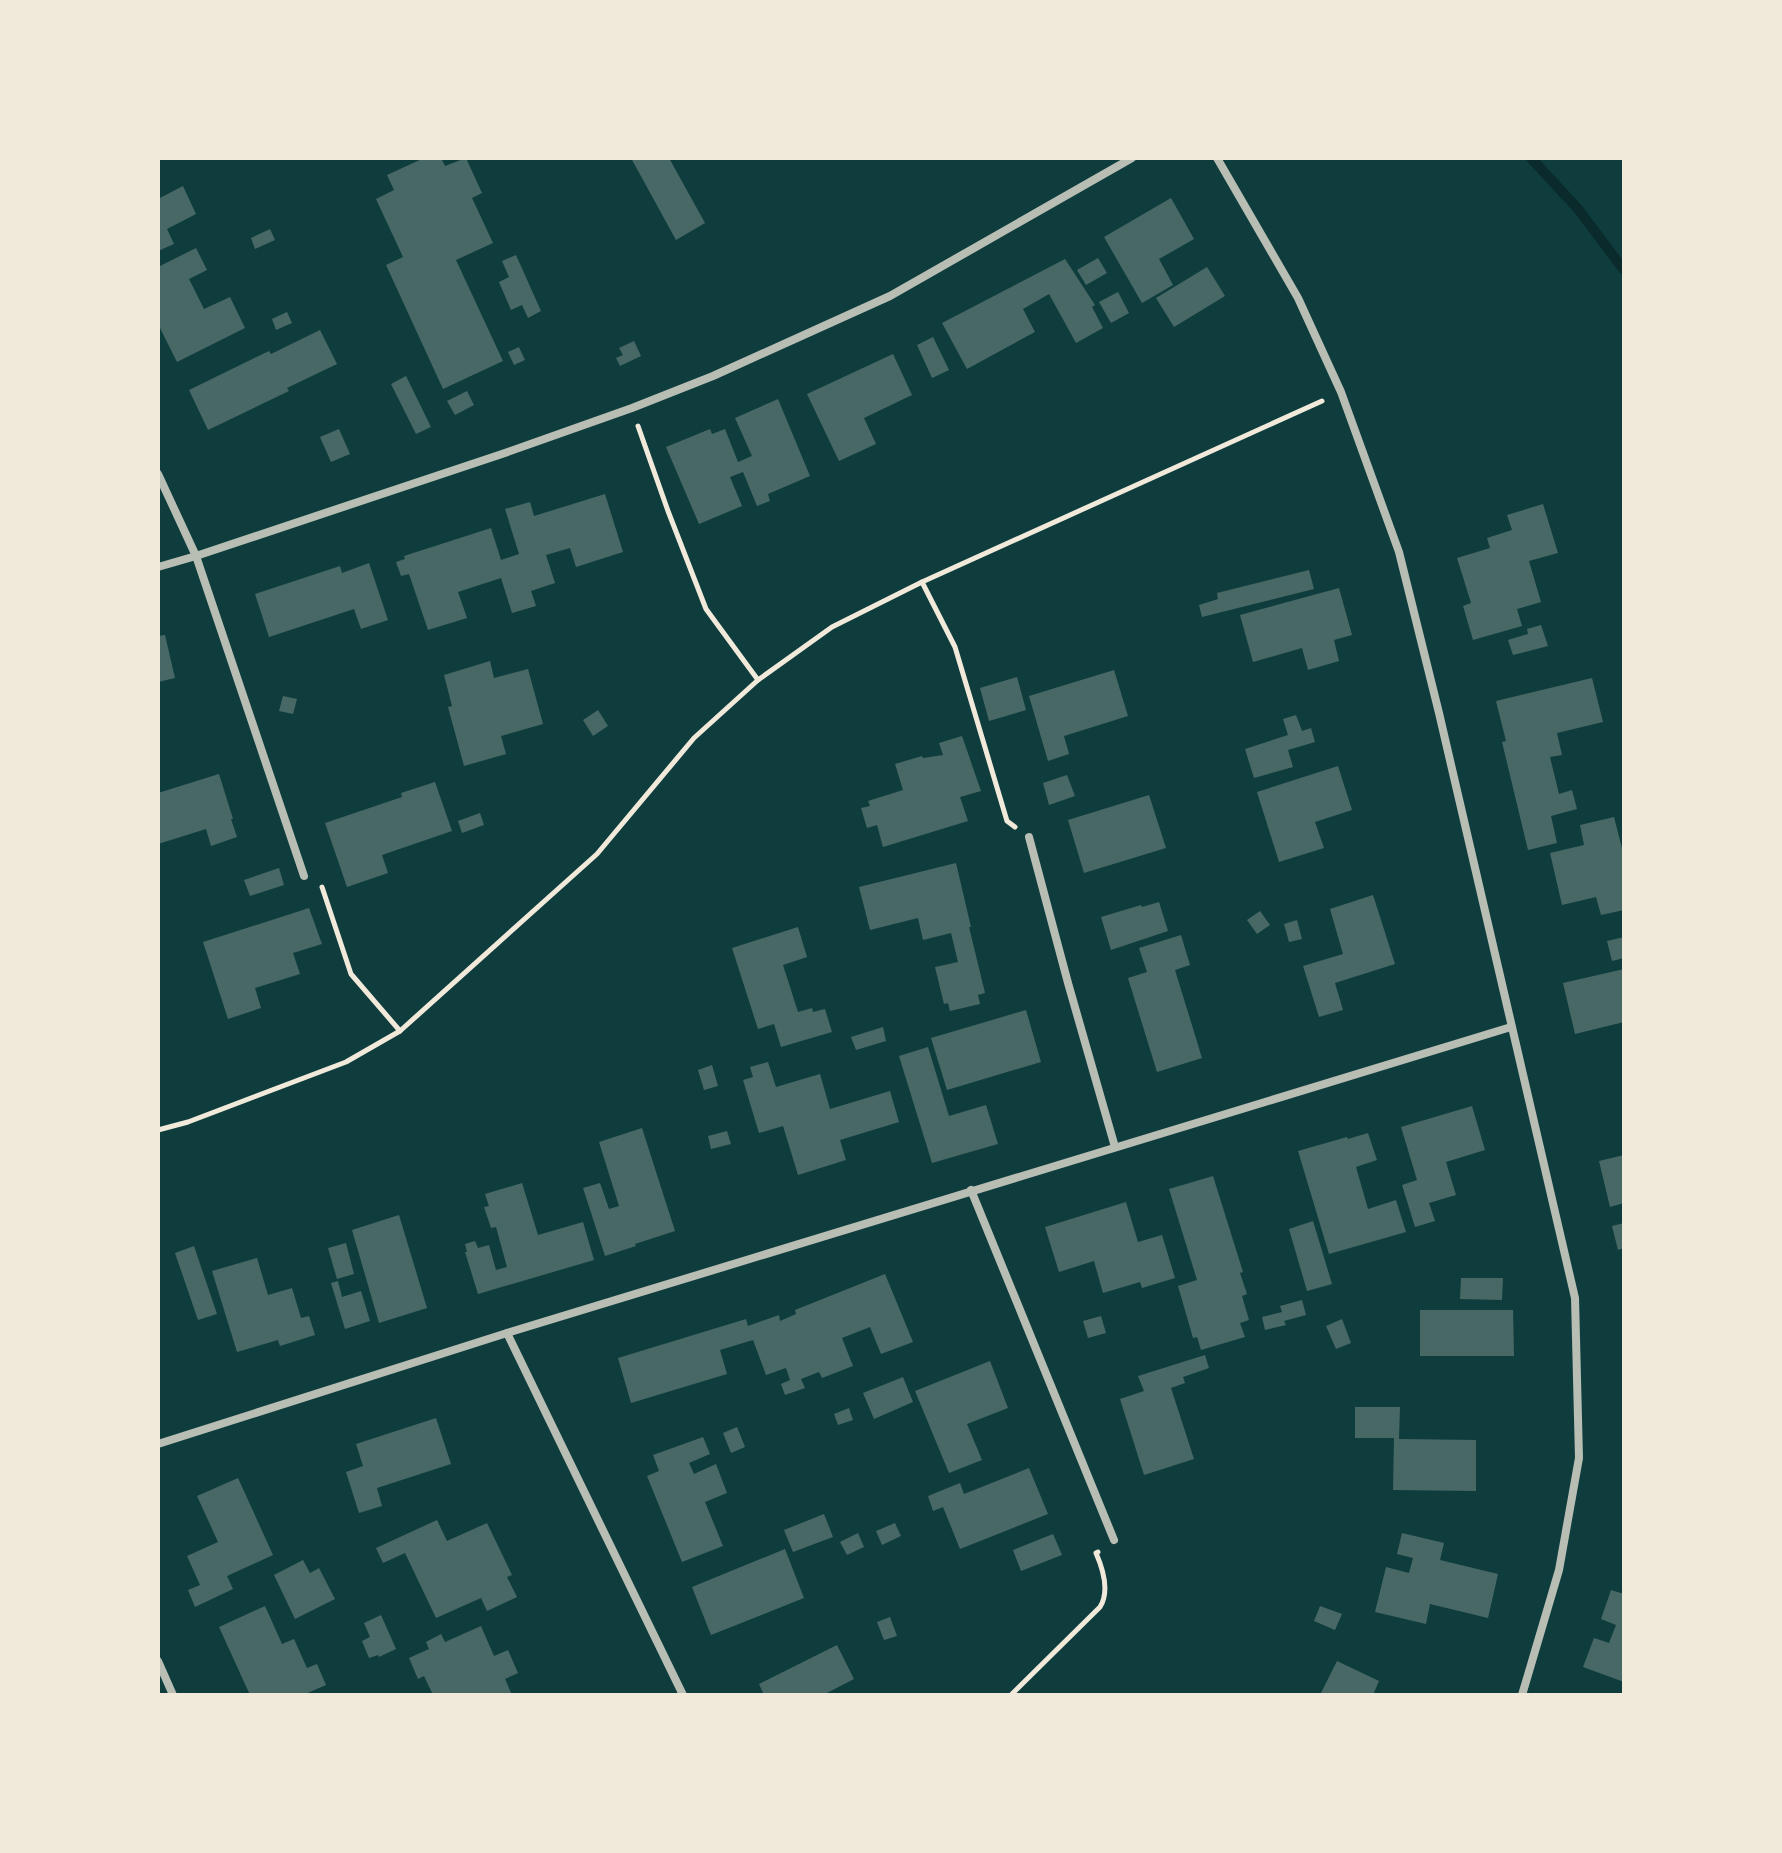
<svg xmlns="http://www.w3.org/2000/svg" width="1782" height="1853" viewBox="0 0 1782 1853" font-family="'Libre Baskerville',serif">
	<style>
		.lines { fill: none; stroke-linecap: round; stroke-linejoin: round }
		.stream { stroke: #0a2a2b; stroke-width: 10 }
		.building { fill: #486865 }
		.path { stroke: #f1e9da; stroke-width: 5 }
		.minor { stroke: #b8beb3; stroke-width: 8 }
	</style>
	<rect width="100%" height="100%" fill="#0f3d3e"/>
	<g class="lines">
		<polyline class="stream" points="1531,158 1578,209 1624,270"/>
	</g>
	<g class="building">
		<polygon points="424,158 441,158 445,166 466,158 482,193 472,198 493,243 456,260 503,361 443,389 386,265 403,257 376,199 394,190 387,175"/>
		<polygon points="631,158 669,158 705,223 676,240"/>
		<polygon points="183,186 196,214 167,229 174,244 158,251 158,199"/>
		<polygon points="1171,198 1194,239 1159,259 1173,285 1142,303 1104,237"/>
		<polygon points="270,229 275,240 255,249 251,238"/>
		<polygon points="196,248 207,270 189,279 204,309 230,297 245,328 177,362 158,324 158,267"/>
		<polygon points="516,255 541,311 528,318 522,305 511,310 499,282 509,277 502,261"/>
		<polygon points="1098,258 1107,273 1086,285 1077,270"/>
		<polygon points="1065,259 1095,305 1092,307 1103,328 1076,343 1049,294 1023,309 1035,332 967,369 942,323"/>
		<polygon points="1207,267 1225,296 1174,327 1156,298"/>
		<polygon points="1118,292 1129,313 1111,323 1099,302"/>
		<polygon points="287,312 292,323 276,330 272,319"/>
		<polygon points="320,330 337,364 287,388 289,391 208,430 189,390 269,351 271,354"/>
		<polygon points="933,337 949,370 932,378 917,345"/>
		<polygon points="634,341 641,356 620,366 616,358 623,355 619,348"/>
		<polygon points="519,347 525,360 514,365 508,352"/>
		<polygon points="893,354 912,395 864,418 876,444 839,461 807,394"/>
		<polygon points="406,376 431,427 416,434 391,384"/>
		<polygon points="467,391 474,405 455,415 447,401"/>
		<polygon points="778,399 810,476 768,494 770,501 757,506 743,472 730,477 742,506 699,524 666,447 710,429 712,434 725,429 738,462 752,456 735,418"/>
		<polygon points="339,429 350,454 331,462 320,437"/>
		<polygon points="605,494 623,552 576,567 570,548 546,555 555,583 531,591 536,606 512,613 501,578 458,592 467,618 428,630 409,574 401,576 396,562 405,559 404,556 491,528 501,560 519,554 505,509 530,502 534,516"/>
		<polygon points="1543,504 1558,553 1529,561 1541,602 1517,609 1522,626 1473,640 1463,606 1471,603 1457,558 1490,548 1487,538 1512,530 1507,515"/>
		<polygon points="369,563 388,620 361,629 354,609 269,637 255,594 340,566 342,573"/>
		<polygon points="1309,570 1314,589 1202,617 1199,605 1218,599 1217,593"/>
		<polygon points="1339,588 1352,635 1334,640 1339,661 1308,670 1302,648 1253,662 1240,615"/>
		<polygon points="1541,625 1548,646 1513,655 1508,640 1528,634 1527,629"/>
		<polygon points="165,635 175,678 158,682 158,636"/>
		<polygon points="490,661 494,678 528,669 543,724 501,736 506,754 464,766 448,707 452,706 444,675"/>
		<polygon points="1114,670 1128,716 1064,736 1069,754 1048,761 1029,696"/>
		<polygon points="1017,677 1026,710 989,721 980,688"/>
		<polygon points="1592,678 1603,722 1557,733 1562,755 1550,757 1559,794 1572,790 1577,809 1551,816 1557,843 1528,850 1502,742 1506,741 1496,701"/>
		<polygon points="283,696 297,699 293,714 279,711"/>
		<polygon points="598,710 608,726 593,736 583,720"/>
		<polygon points="1296,715 1302,731 1311,728 1315,742 1288,750 1293,767 1254,778 1245,749 1288,735 1283,719"/>
		<polygon points="962,736 981,791 960,797 968,821 883,847 877,825 867,828 861,808 870,806 868,801 903,790 895,764 922,756 923,758 943,755 939,743"/>
		<polygon points="1338,766 1352,810 1315,822 1324,848 1279,862 1257,792"/>
		<polygon points="219,774 233,819 231,819 237,837 211,846 206,829 158,844 158,793"/>
		<polygon points="1067,775 1075,796 1049,805 1043,783"/>
		<polygon points="435,782 452,831 382,855 388,873 347,887 325,823 402,797 401,793"/>
		<polygon points="1149,795 1166,848 1084,873 1068,820"/>
		<polygon points="480,813 484,825 462,833 458,821"/>
		<polygon points="1614,817 1624,856 1624,910 1601,915 1596,897 1562,905 1550,853 1584,845 1580,825"/>
		<polygon points="956,863 971,927 969,927 985,993 978,995 980,1004 950,1011 948,1003 944,1004 935,967 958,962 951,933 923,940 918,918 870,930 859,887"/>
		<polygon points="279,868 284,885 250,896 244,880"/>
		<polygon points="1373,895 1395,964 1335,983 1343,1010 1319,1017 1303,966 1343,954 1330,909"/>
		<polygon points="1159,902 1168,931 1111,950 1101,917 1141,905 1142,907"/>
		<polygon points="309,908 322,944 293,953 300,974 255,988 261,1008 228,1019 203,942"/>
		<polygon points="1260,911 1270,925 1257,934 1247,920"/>
		<polygon points="1297,920 1302,939 1289,942 1284,924"/>
		<polygon points="798,927 807,957 783,965 798,1012 812,1008 813,1012 825,1009 832,1032 781,1047 774,1024 758,1029 732,948"/>
		<polygon points="1181,935 1190,965 1175,970 1202,1058 1157,1072 1128,978 1147,972 1139,948"/>
		<polygon points="1624,937 1624,958 1612,961 1607,941"/>
		<polygon points="1624,969 1624,1022 1575,1034 1563,983"/>
		<polygon points="1026,1010 1041,1062 947,1090 931,1038"/>
		<polygon points="883,1027 886,1041 856,1050 851,1037"/>
		<polygon points="928,1047 949,1116 986,1105 998,1144 932,1163 899,1056"/>
		<polygon points="768,1062 776,1087 820,1074 830,1109 890,1091 899,1122 840,1140 846,1160 798,1175 783,1126 759,1133 743,1080 753,1077 750,1067"/>
		<polygon points="712,1065 718,1086 704,1090 698,1070"/>
		<polygon points="1472,1106 1485,1150 1446,1162 1456,1195 1429,1203 1435,1221 1415,1227 1402,1185 1417,1180 1401,1127"/>
		<polygon points="642,1128 675,1231 635,1244 636,1246 605,1256 583,1188 600,1183 609,1209 619,1206 599,1142"/>
		<polygon points="727,1131 731,1144 711,1149 708,1136"/>
		<polygon points="1368,1133 1377,1160 1356,1167 1368,1209 1396,1200 1406,1232 1329,1254 1298,1151 1347,1137 1348,1139"/>
		<polygon points="1624,1155 1624,1203 1610,1207 1599,1161"/>
		<polygon points="1213,1176 1243,1272 1240,1273 1247,1294 1242,1296 1249,1320 1240,1323 1245,1337 1201,1350 1197,1337 1193,1338 1178,1286 1197,1280 1169,1189"/>
		<polygon points="522,1183 538,1235 583,1222 594,1260 478,1294 465,1252 467,1252 465,1244 475,1241 478,1248 489,1245 496,1270 507,1267 496,1227 491,1228 484,1207 489,1206 485,1194"/>
		<polygon points="1126,1202 1138,1242 1162,1235 1175,1278 1142,1288 1140,1282 1103,1293 1094,1261 1059,1272 1045,1227"/>
		<polygon points="399,1215 427,1308 379,1323 352,1230"/>
		<polygon points="1313,1221 1332,1284 1307,1291 1289,1229"/>
		<polygon points="1624,1223 1624,1248 1618,1250 1612,1226"/>
		<polygon points="346,1243 354,1274 337,1279 328,1248"/>
		<polygon points="194,1246 217,1314 198,1320 175,1253"/>
		<polygon points="257,1258 268,1295 292,1288 301,1318 309,1316 315,1335 280,1346 278,1340 237,1352 212,1271"/>
		<polygon points="885,1274 913,1342 881,1354 870,1327 842,1338 853,1366 822,1378 819,1372 801,1379 805,1388 785,1395 781,1384 790,1380 786,1368 766,1375 753,1340 720,1350 727,1374 631,1403 618,1358 746,1319 748,1326 779,1315 780,1321 796,1314 795,1310"/>
		<polygon points="1461,1278 1503,1278 1502,1300 1460,1299"/>
		<polygon points="338,1281 342,1297 361,1291 370,1321 345,1329 331,1283"/>
		<polygon points="1302,1300 1306,1315 1284,1321 1286,1325 1265,1330 1262,1317 1282,1312 1280,1306"/>
		<polygon points="1420,1310 1513,1310 1514,1356 1420,1356"/>
		<polygon points="1101,1316 1106,1333 1088,1338 1083,1321"/>
		<polygon points="1342,1319 1351,1343 1336,1349 1326,1326"/>
		<polygon points="1205,1355 1209,1368 1183,1377 1185,1383 1171,1388 1194,1459 1144,1475 1120,1399 1144,1391 1138,1376"/>
		<polygon points="990,1361 1008,1408 967,1424 982,1460 949,1473 915,1391"/>
		<polygon points="903,1377 913,1402 874,1419 863,1393"/>
		<polygon points="1355,1407 1400,1407 1399,1439 1476,1440 1476,1491 1393,1490 1394,1438 1355,1438"/>
		<polygon points="849,1408 853,1420 838,1425 834,1414"/>
		<polygon points="436,1418 451,1464 377,1488 382,1506 359,1513 346,1472 363,1466 356,1444"/>
		<polygon points="737,1427 745,1447 731,1453 723,1433"/>
		<polygon points="703,1437 710,1454 689,1463 694,1474 716,1464 727,1493 705,1502 723,1546 682,1562 647,1476 659,1471 653,1455"/>
		<polygon points="1029,1468 1048,1514 960,1549 943,1507 933,1511 928,1496 960,1483 964,1494"/>
		<polygon points="238,1478 273,1555 227,1576 233,1589 195,1607 188,1590 200,1585 187,1556 218,1542 197,1496"/>
		<polygon points="824,1514 833,1537 793,1552 784,1530"/>
		<polygon points="437,1520 447,1541 487,1523 512,1575 507,1577 517,1597 487,1611 481,1598 436,1618 405,1553 383,1563 376,1548"/>
		<polygon points="895,1523 901,1536 882,1545 876,1531"/>
		<polygon points="858,1533 864,1547 847,1555 840,1542"/>
		<polygon points="1402,1533 1444,1543 1440,1560 1498,1574 1488,1618 1430,1604 1426,1624 1375,1612 1386,1567 1409,1573 1413,1558 1397,1554"/>
		<polygon points="1053,1534 1062,1555 1021,1571 1013,1550"/>
		<polygon points="785,1549 804,1598 711,1635 692,1587"/>
		<polygon points="303,1560 310,1573 319,1568 335,1599 295,1619 274,1575"/>
		<polygon points="1611,1590 1624,1594 1624,1682 1583,1667 1594,1638 1609,1643 1616,1625 1601,1619"/>
		<polygon points="265,1606 282,1644 294,1639 307,1668 317,1664 326,1685 303,1695 250,1695 219,1627"/>
		<polygon points="1320,1606 1342,1614 1335,1630 1314,1621"/>
		<polygon points="381,1615 396,1649 379,1657 378,1655 369,1658 362,1641 370,1637 364,1623"/>
		<polygon points="890,1617 897,1636 884,1640 877,1622"/>
		<polygon points="481,1626 494,1656 508,1650 518,1673 505,1679 512,1695 450,1695 450,1694 433,1695 424,1676 418,1679 409,1658 429,1649 426,1642 441,1634 445,1642"/>
		<polygon points="837,1645 854,1679 823,1695 764,1695 759,1684"/>
		<polygon points="1337,1661 1379,1681 1373,1695 1320,1695"/>
	</g>
	<g class="lines">
		<g class="path">
			<polyline points="638,426 668,511 706,609 758,680"/>
			<polyline points="922,582 955,647 1007,821 1015,827"/>
			<polyline points="322,887 351,974 400,1031"/>
			<polyline points="158,1130 188,1122 346,1062 400,1031 597,854 694,738 758,680 832,627 922,582 1322,401"/>
			<path d="M1011,1695L1100,1607C1110,1591 1103,1569 1096,1553L1098,1552"/>
		</g>
		<g class="minor">
			<polyline points="1217,158 1298,298 1341,392 1399,552 1439,713 1575,1298 1579,1458 1559,1570 1522,1695"/>
			<polyline points="158,474 196,556 304,876"/>
			<polyline points="158,567 196,556 502,454 632,408 713,376 890,296 1132,158"/>
			<polyline points="1029,837 1068,983 1115,1147"/>
			<polyline points="971,1190 1114,1540"/>
			<polyline points="507,1333 683,1695"/>
			<polyline points="158,1444 507,1333 1511,1027"/>
			<polyline points="158,1661 173,1695"/>
		</g>
	</g>
	<rect width="1782" height="1853" fill="none" stroke="#f1e9da" stroke-width="320"/>
</svg>
